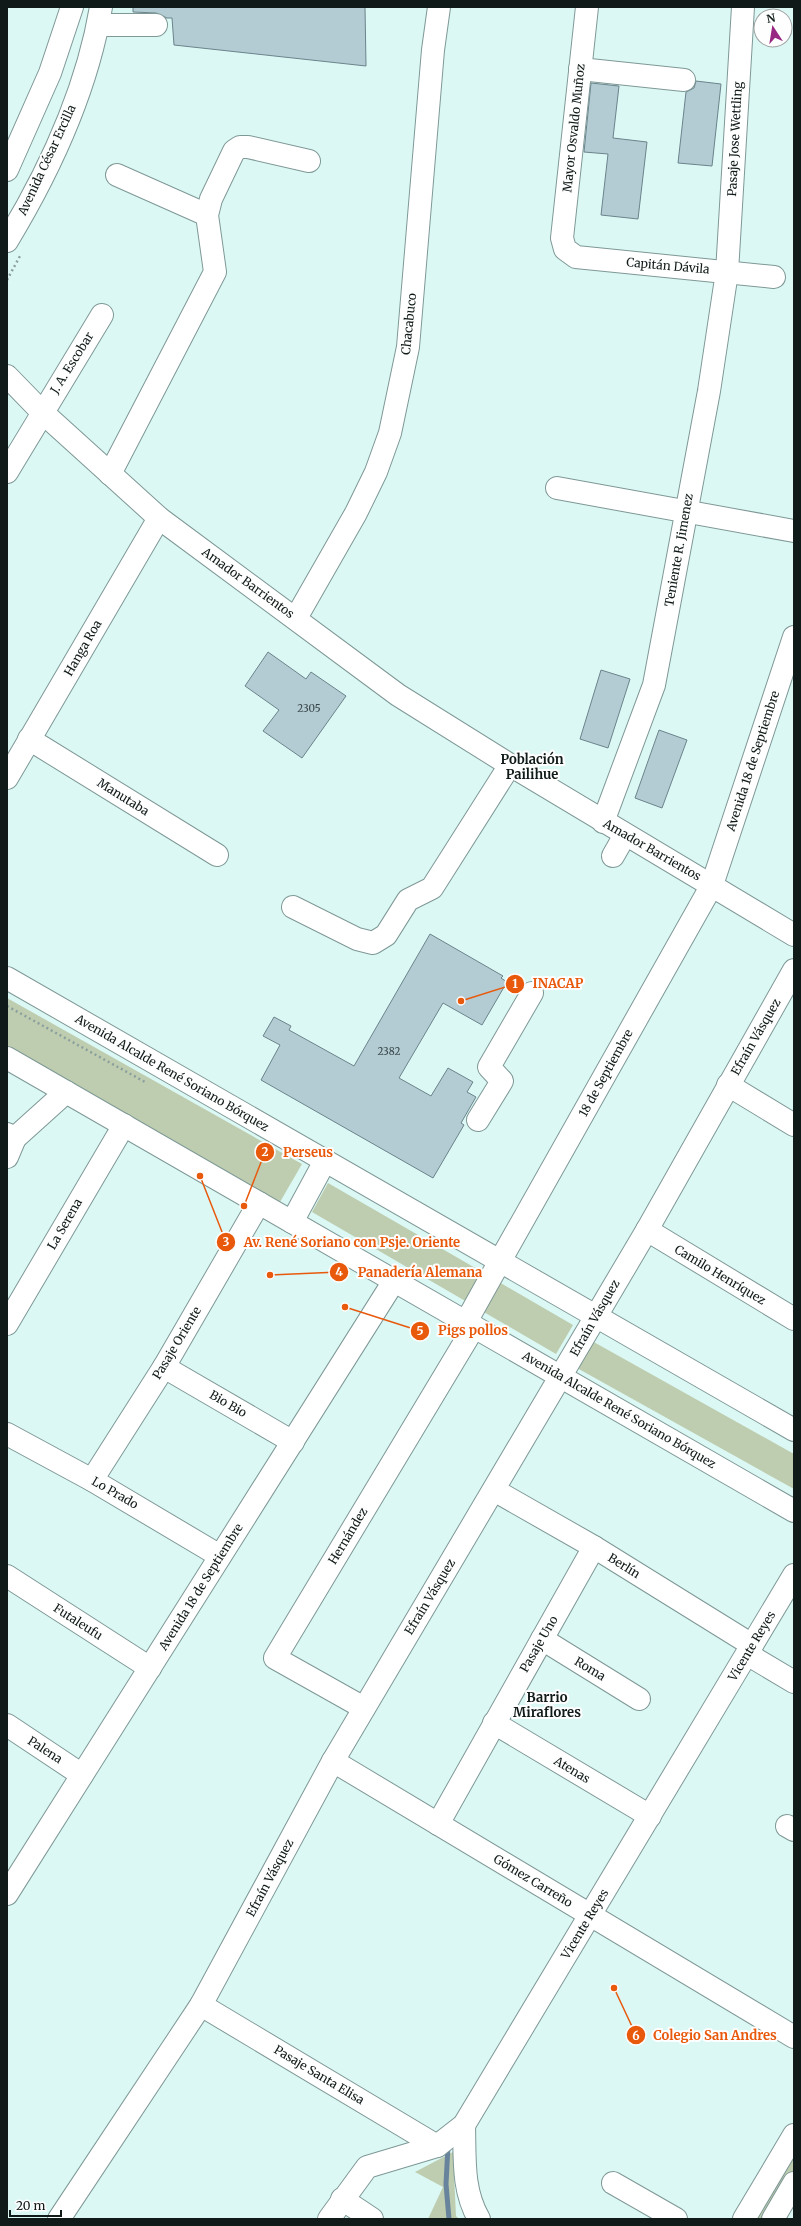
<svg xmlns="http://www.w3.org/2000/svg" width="801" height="2226" viewBox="0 0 801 2226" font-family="Merriweather,serif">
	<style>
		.green { fill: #becdaf }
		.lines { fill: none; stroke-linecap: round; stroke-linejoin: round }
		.stream { stroke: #68849c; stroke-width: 5 }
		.building { fill: #b3ccd4; stroke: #6b838a }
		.minor-casing { stroke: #7e9896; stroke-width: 24 }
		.major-casing { stroke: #7e9896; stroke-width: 24 }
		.path { stroke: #8ba09e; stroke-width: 2.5; stroke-dasharray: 2 3; stroke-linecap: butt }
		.minor { stroke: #fff; stroke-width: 22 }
		.major { stroke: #fff; stroke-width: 22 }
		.labels { text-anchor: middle; stroke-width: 4; stroke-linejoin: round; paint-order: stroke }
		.number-label { font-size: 10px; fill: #394648 }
		.street-label { font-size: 12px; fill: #101a19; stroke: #fefefe }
		.neighbourhood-label { font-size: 13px; font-weight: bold; fill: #101a19; stroke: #fefefe }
		.leader { fill: none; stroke: #e8590c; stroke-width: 1.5 }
		.callout-dot { fill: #e8590c; stroke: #fefefe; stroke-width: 1.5 }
		.mark-label { font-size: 12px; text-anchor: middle; font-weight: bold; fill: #fff }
		.callout-label { font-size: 13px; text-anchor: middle; font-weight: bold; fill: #e8590c; stroke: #fefefe; stroke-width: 4; stroke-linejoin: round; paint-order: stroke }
	</style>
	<rect width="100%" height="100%" fill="#dcf8f5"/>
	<g class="green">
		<polygon points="7,998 302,1164 280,1202 7,1049"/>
		<polygon points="328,1183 484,1273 467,1302 312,1212"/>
		<polygon points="499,1282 573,1325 556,1354 482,1311"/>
		<polygon points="592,1341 794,1454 794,1489 577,1368"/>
		<polygon points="794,2146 794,2173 767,2219 751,2219"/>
		<polygon points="453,2152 456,2216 459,2219 428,2219 443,2187 415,2172"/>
	</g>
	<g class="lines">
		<polyline class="stream" points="448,2146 446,2184 449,2219"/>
	</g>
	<g class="building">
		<polygon points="133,7 365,7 366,66 174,45 172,18 167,18 156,13 133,12"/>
		<polygon points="696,81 721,84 712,166 678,163 686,92 694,88"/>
		<polygon points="591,83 619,86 613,138 647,142 638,219 601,215 608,154 584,152"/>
		<polygon points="268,652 306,679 311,672 346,696 302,758 263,731 279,710 245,686"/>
		<polygon points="601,670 630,679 608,748 580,739"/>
		<polygon points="659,730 687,740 662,808 635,798"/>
		<polygon points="430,934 503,976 501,978 507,982 482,1025 443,1003 399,1078 431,1096 448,1068 473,1082 467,1092 476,1097 461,1123 464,1125 433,1178 261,1080 280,1045 263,1036 274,1017 291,1026 289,1030 354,1066"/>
	</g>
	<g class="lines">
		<g class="minor-casing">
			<g id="minor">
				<polyline points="587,7 562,238 565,249 576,257 774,277"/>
				<polyline points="98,25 156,25"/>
				<polyline points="580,69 684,80"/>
				<polyline points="117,175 207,215"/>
				<polyline points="7,376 42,412 159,518 398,695 510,765 794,935"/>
				<polyline points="7,472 102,315"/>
				<polyline points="110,474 215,272 207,215 211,199 234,151 240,147 248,147 309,161"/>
				<polyline points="557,488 794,531"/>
				<polyline points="296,618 356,513 376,472 390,433 408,347 433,50 439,7"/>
				<polyline points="29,739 217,855"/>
				<polyline points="7,778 159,518"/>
				<polyline points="603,822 654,685 709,391 727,272 743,7"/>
				<polyline points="613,856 625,835"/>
				<polyline points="293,907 357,939 373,943 386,935 408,900 432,888 510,765"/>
				<polyline points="728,1085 794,1125"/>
				<polyline points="478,1120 502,1081 489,1067 532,993"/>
				<polyline points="7,1134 15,1138 66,1092"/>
				<polyline points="7,1157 15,1138"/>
				<polyline points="647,1230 794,1319"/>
				<polyline points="500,1261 712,885 794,637"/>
				<polyline points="7,1324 124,1125"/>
				<polyline points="164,1367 293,1442"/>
				<polyline points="7,1434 92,1480 220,1556"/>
				<polyline points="92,1480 164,1367 259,1203"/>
				<polyline points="494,1490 594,1547 752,1645"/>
				<polyline points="7,1576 150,1668"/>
				<polyline points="542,1639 639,1699"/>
				<polyline points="747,1654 794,1682"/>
				<polyline points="364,1708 275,1658 474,1327"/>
				<polyline points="494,1723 650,1816"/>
				<polyline points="7,1725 82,1775"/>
				<polyline points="333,1761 794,2037"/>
				<polyline points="438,1824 594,1547"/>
				<polyline points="787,1826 794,1830"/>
				<polyline points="7,1894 394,1281"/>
				<polyline points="201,2005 437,2146"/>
				<path d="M464,2125C465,2158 462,2190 479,2219"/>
				<polyline points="613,2183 676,2219"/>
				<polyline points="342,2199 372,2219"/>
				<polyline points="59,2219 201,2005 333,1761 647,1230 794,970"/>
				<polyline points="329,2219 367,2167 437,2146 464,2125 794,1575"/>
			</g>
		</g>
		<g class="major-casing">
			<g id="major">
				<polyline points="7,170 50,73 72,7"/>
				<path d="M7,241C50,170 87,90 101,7"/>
				<polyline points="7,978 794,1430"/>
				<polyline points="7,1058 794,1511"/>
				<polyline points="292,1222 325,1161"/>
				<polyline points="466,1322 500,1261"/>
				<polyline points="744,2219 794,2135"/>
				<polyline points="773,2219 794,2183"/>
			</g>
		</g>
		<g class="path">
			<polyline points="7,280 20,256"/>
			<polyline points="7,1006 145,1082"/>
		</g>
		<use href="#minor" class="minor"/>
		<use href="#major" class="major"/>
	</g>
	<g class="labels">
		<g class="number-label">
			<text x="309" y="712">2305</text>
			<text x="389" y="1055">2382</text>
		</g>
		<g class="street-label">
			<text transform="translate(574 128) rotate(-84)" y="4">Mayor Osvaldo Muñoz</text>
			<text transform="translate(735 139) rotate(-87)" y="4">Pasaje Jose Wettling</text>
			<text transform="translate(47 160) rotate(-65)" y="4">Avenida César Ercilla</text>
			<text transform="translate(668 266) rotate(5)" y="4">Capitán Dávila</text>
			<text transform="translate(409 324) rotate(-84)" y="4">Chacabuco</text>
			<text transform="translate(72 363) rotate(-58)" y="4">J. A. Escobar</text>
			<text transform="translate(679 550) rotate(-80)" y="4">Teniente R. Jimenez</text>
			<text transform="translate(248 583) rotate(36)" y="4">Amador Barrientos</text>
			<text transform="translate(83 648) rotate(-60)" y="4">Hanga Roa</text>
			<text transform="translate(753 761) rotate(-72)" y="4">Avenida 18 de Septiembre</text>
			<text transform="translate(123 797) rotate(32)" y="4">Manutaba</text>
			<text transform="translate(652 850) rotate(30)" y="4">Amador Barrientos</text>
			<text transform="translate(756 1037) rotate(-60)" y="4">Efraín Vásquez</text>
			<text transform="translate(172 1073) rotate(30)" y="4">Avenida Alcalde René Soriano Bórquez</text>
			<text transform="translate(606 1073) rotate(-61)" y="4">18 de Septiembre</text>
			<text transform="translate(65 1224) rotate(-60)" y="4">La Serena</text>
			<text transform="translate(720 1275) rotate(31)" y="4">Camilo Henríquez</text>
			<text transform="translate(595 1318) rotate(-60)" y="4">Efraín Vásquez</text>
			<text transform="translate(177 1343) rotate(-59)" y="4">Pasaje Oriente</text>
			<text transform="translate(228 1404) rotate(30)" y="4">Bio Bio</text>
			<text transform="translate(619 1410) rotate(30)" y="4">Avenida Alcalde René Soriano Bórquez</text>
			<text transform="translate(115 1493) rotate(30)" y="4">Lo Prado</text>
			<text transform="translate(348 1536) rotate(-59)" y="4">Hernández</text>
			<text transform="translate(624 1566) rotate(32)" y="4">Berlín</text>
			<text transform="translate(201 1587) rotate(-58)" y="4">Avenida 18 de Septiembre</text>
			<text transform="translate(430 1597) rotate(-59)" y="4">Efraín Vásquez</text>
			<text transform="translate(78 1622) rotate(33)" y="4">Futaleufu</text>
			<text transform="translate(539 1644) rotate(-60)" y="4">Pasaje Uno</text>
			<text transform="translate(752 1646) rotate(-59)" y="4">Vicente Reyes</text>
			<text transform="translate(590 1669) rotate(31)" y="4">Roma</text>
			<text transform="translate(45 1750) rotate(33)" y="4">Palena</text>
			<text transform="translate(572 1770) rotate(31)" y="4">Atenas</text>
			<text transform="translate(270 1878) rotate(-62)" y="4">Efraín Vásquez</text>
			<text transform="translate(533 1881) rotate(31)" y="4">Gómez Carreño</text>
			<text transform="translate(585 1924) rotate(-59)" y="4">Vicente Reyes</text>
			<text transform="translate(319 2075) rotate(31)" y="4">Pasaje Santa Elisa</text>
		</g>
		<g class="neighbourhood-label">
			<text x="532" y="764">Población<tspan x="532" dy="15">Pailihue</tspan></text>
			<text x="547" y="1702">Barrio<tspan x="547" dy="15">Miraflores</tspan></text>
		</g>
	</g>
	<path class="leader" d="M461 1001L515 984M244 1206L265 1152M200 1176L226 1242M270 1275L339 1272M345 1307L420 1331M614 1988L636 2035"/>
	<g class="callout-dot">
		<circle cx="461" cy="1001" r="4"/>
		<circle cx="244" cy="1206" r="4"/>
		<circle cx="200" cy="1176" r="4"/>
		<circle cx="270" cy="1275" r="4"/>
		<circle cx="345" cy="1307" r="4"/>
		<circle cx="614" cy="1988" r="4"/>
		<circle cx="515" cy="984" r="10"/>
		<circle cx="265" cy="1152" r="10"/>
		<circle cx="226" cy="1242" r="10"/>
		<circle cx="339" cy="1272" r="10"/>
		<circle cx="420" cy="1331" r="10"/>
		<circle cx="636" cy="2035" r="10"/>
	</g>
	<g class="mark-label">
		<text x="515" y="988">1</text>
		<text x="265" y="1156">2</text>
		<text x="226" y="1246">3</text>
		<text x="339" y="1276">4</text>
		<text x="420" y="1335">5</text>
		<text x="636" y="2040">6</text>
	</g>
	<g class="callout-label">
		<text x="558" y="988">INACAP</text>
		<text x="308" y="1157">Perseus</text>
		<text x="352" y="1247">Av. René Soriano con Psje. Oriente</text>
		<text x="420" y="1277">Panadería Alemana</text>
		<text x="473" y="1335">Pigs pollos</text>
		<text x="715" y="2040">Colegio San Andres</text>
	</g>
	<rect width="801" height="2226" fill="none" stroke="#101a19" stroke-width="16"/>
	<g transform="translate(773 28) rotate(348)"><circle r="19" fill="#fefefe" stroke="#9fa3a2"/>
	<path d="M0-3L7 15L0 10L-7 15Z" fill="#982683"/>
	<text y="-6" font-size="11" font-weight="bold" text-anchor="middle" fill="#101a19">N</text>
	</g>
	<path d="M10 2210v6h51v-6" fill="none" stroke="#101a19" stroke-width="2"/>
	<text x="16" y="2210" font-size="12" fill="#101a19" stroke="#fefefe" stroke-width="3" paint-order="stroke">20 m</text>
</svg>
